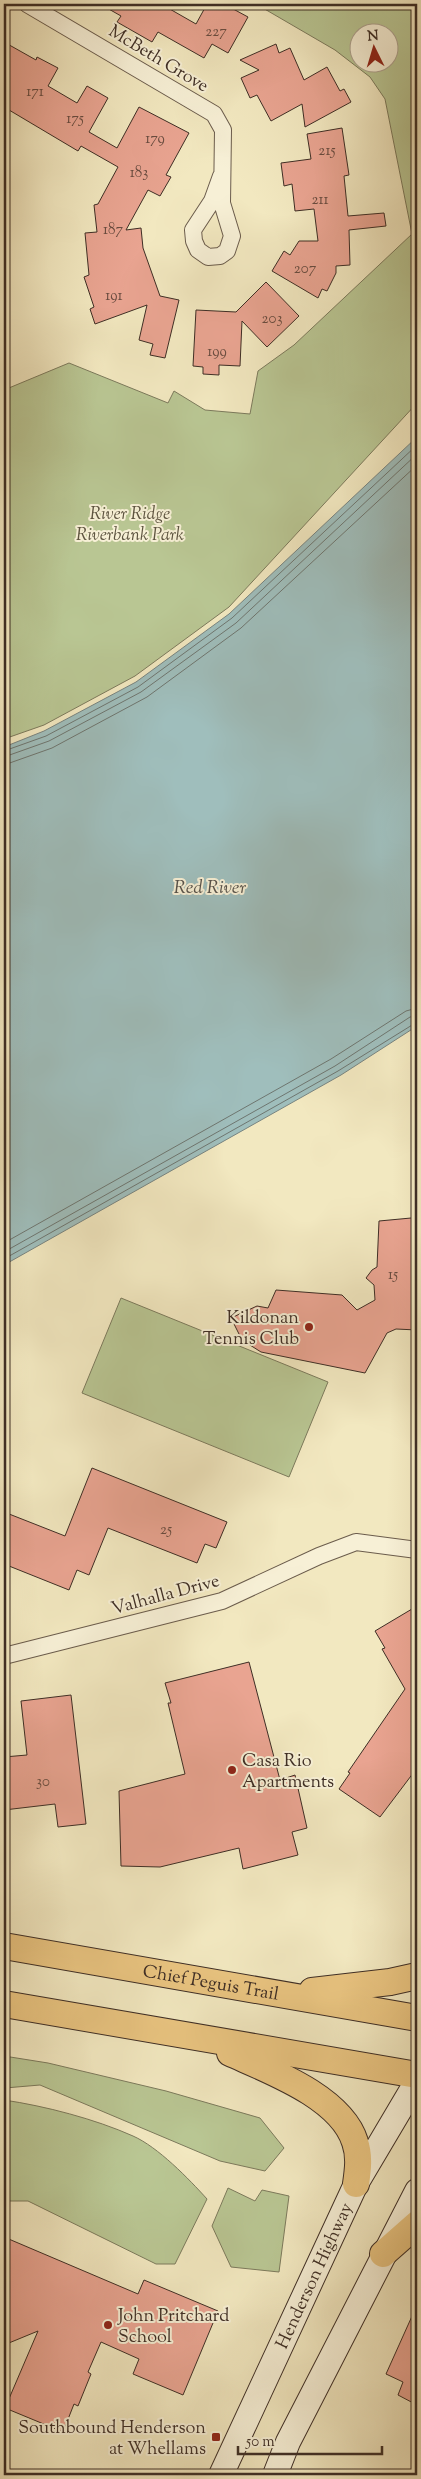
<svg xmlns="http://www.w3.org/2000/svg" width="421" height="2479" viewBox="0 0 421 2479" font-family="'Sorts Mill Goudy',serif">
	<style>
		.green { fill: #b9c693; stroke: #7c7a5c; fill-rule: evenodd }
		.water { fill: #9fbebc; stroke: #788480 }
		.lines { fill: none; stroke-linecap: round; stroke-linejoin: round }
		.shore { stroke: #6e7670; stroke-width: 1 }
		.building { fill: #e9a491; stroke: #3e2e25 }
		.street-casing { stroke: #6b5c4c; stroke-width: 18 }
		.secondary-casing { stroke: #3e2e25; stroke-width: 26 }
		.primary-casing { stroke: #3e2e25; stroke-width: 28 }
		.street { stroke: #f7f0d6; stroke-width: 16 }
		.secondary { stroke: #f7f0d6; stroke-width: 24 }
		.primary { stroke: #e9c480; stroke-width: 26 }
		.poi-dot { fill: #8f2418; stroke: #f7f0d6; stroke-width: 2 }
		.labels { text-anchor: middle; stroke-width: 4; stroke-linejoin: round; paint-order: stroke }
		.number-label { font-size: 15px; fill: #694c40 }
		.street-label { font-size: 18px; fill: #3e2e25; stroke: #f7f0d6 }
		.park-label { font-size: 18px; font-style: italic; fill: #5d5440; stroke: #f7f0d6 }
		.poi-label { font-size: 18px; fill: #3e2e25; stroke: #f7f0d6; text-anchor: end }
		.water-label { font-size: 19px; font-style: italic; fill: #56524b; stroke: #f7f0d6 }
	</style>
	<rect width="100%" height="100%" fill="#f2e8c0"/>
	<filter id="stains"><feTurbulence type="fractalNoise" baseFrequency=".004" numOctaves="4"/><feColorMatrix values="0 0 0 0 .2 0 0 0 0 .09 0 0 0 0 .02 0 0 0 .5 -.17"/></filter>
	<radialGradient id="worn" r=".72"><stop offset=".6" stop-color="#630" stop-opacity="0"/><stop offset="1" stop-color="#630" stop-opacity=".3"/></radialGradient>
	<g class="green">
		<path d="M256,4H417V403L229,607L135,676L44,725L4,739V390L69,363L168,403L174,391L205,410L250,414L258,371L294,345L412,234L385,99L370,77L335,50ZM358,32H388V62H358Z"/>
		<polygon points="121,1298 328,1382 289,1477 82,1393"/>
		<polygon points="4,2056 48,2063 166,2091 260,2118 284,2148 265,2171 220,2161 40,2085 5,2088 4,2092"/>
		<path d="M4,2100C45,2106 95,2119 133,2136C158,2147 189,2179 207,2199L175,2264H156L28,2201H4Z"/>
		<polygon points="228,2188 255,2201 262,2190 289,2196 279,2272 231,2267 212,2226"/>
	</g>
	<polygon class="water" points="417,437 417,1026 341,1075 4,1265 4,747 44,731 136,682 229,614"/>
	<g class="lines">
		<g class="shore">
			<polyline points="4,751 46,736 138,687 232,618 417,445"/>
			<polyline points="4,757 49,741 141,692 236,623 417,454"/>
			<polyline points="4,765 52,748 147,697 241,628 417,465"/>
			<polyline points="4,1243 331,1059 406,1011 417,1008"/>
			<polyline points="4,1252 335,1066 410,1017 417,1016"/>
			<polyline points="4,1259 338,1071 417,1022"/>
		</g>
	</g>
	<g class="building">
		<polygon points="100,4 161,4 196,24 207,4 224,4 248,17 228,53 212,44 204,58 158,32 152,42 117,22 121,16"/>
		<polygon points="4,42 36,60 37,57 58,68 48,86 77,103 87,86 108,98 89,132 117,148 139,107 189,133 166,175 171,177 160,196 148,190 126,230 141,228 143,248 160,296 179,300 165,358 150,355 153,344 139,340 147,305 95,324 90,309 94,307 84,277 89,275 85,233 97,232 94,205 98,204 118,167 81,146 78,151 4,107"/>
		<polygon points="276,44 279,53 290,48 304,80 327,67 340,91 344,89 351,102 305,127 302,104 271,121 257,95 250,98 241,78 259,70 240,60"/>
		<polygon points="342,128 349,175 344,176 348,216 384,213 386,226 349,230 350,265 336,266 336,273 327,291 322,289 318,298 272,271 284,251 290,255 299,241 318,241 314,209 295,211 292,184 284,186 281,163 311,159 307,134"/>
		<polygon points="266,282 299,316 267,347 242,321 240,366 219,365 219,375 203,374 203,367 193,366 196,310 236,312"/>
		<polygon points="411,1218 417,1222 417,1330 396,1329 387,1333 365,1373 261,1352 242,1340 231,1318 257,1306 268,1308 276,1290 342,1295 357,1310 375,1300 374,1285 366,1278 372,1270 377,1267 379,1221"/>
		<polygon points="92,1468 227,1522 216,1548 205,1544 197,1563 108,1528 89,1575 77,1570 69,1590 4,1564 4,1512 65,1536"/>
		<polygon points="417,1606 417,1768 380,1817 339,1789 350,1773 348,1772 405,1689 382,1649 385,1648 375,1631"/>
		<polygon points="249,1662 280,1780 295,1775 307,1828 292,1832 298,1855 243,1869 239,1848 160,1867 121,1866 119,1791 185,1774 168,1703 171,1703 165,1683"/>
		<polygon points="71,1695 86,1824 58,1827 55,1804 4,1810 4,1757 27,1755 21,1701"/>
		<polygon points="4,2237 138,2294 144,2280 218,2311 183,2395 133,2374 139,2359 101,2342 88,2372 91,2374 78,2406 74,2404 63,2432 5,2408 38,2331 4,2345"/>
		<polygon points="417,2305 417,2405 398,2395 403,2382 386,2374"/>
	</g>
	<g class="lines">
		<g class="street-casing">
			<g id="street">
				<polyline points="27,4 214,114 223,130 222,203 232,236 227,251 220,256 208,257 198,250 194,241 193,230 212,201 221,176"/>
				<polyline points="4,1656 222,1601 319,1556 356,1542 417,1550"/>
			</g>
		</g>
		<g class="secondary-casing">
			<g id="secondary">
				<path id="s1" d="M221,2475L356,2184L417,2081"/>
				<polyline points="275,2475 288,2442 417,2191"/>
			</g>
		</g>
		<g class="primary-casing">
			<g id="primary">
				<path id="s2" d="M4,1946L417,2018"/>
				<polyline points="312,1991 390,1982 417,1976"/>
				<polyline points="4,2004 417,2075"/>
				<path d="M230,2053C270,2071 341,2097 355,2142C360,2156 358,2170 356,2184"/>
				<polyline points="383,2254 417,2224"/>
			</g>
		</g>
		<use href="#street" class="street"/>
		<use href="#secondary" class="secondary"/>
		<use href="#primary" class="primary"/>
	</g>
	<g class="poi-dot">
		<circle cx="309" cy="1327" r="5"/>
		<circle cx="232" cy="1770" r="5"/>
		<circle cx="108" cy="2325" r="5"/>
		<rect x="211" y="2432" width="10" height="10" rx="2.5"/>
	</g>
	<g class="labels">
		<g class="number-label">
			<text x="216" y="36">227</text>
			<text x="35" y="96">171</text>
			<text x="75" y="123">175</text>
			<text x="155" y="143">179</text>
			<text x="327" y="155">215</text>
			<text x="139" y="177">183</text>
			<text x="320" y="204">211</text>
			<text x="113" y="234">187</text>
			<text x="305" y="273">207</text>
			<text x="114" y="300">191</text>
			<text x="272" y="323">203</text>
			<text x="217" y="356">199</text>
			<text x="393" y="1279">15</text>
			<text x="166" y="1534">25</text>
			<text x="43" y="1786">30</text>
		</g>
		<g class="street-label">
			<text transform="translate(159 58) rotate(31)" y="6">McBeth Grove</text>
			<text transform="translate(165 1594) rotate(-15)" y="6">Valhalla Drive</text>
			<text dy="6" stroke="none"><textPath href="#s2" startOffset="210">Chief Peguis Trail</textPath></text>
			<text dy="6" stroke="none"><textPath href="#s1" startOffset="220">Henderson Highway</textPath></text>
		</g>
		<g class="park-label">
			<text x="130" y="519">River Ridge<tspan x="130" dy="21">Riverbank Park</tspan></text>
		</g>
		<g class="poi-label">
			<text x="299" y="1323">Kildonan<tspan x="299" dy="21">Tennis Club</tspan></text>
			<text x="242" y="1766" text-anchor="start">Casa Rio<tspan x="242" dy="21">Apartments</tspan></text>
			<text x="118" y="2321" text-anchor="start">John Pritchard<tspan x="118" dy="21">School</tspan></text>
			<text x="206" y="2433">Southbound Henderson<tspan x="206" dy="21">at Whellams</tspan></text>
		</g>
		<g class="water-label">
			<text x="210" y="893">Red River</text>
		</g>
	</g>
	<rect width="421" height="2479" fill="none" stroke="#f2e8c0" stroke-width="20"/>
	<rect x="5" y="5" width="411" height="2469" fill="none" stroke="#3e2e25" stroke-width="2.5"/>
	<rect x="10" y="10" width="401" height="2459" fill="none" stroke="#3e2e25"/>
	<g transform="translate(374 48) rotate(355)"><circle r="24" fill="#f7f0d6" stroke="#ada28f"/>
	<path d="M0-4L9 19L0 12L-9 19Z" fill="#8f2418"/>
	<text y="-8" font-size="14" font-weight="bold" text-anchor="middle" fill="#3e2e25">N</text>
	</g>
	<path d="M238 2446v8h144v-8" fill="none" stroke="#3e2e25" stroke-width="2.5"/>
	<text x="246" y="2446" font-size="15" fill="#3e2e25" stroke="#f7f0d6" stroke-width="4" paint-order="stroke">50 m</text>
	<rect width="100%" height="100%" filter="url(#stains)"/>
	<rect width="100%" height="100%" fill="url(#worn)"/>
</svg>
